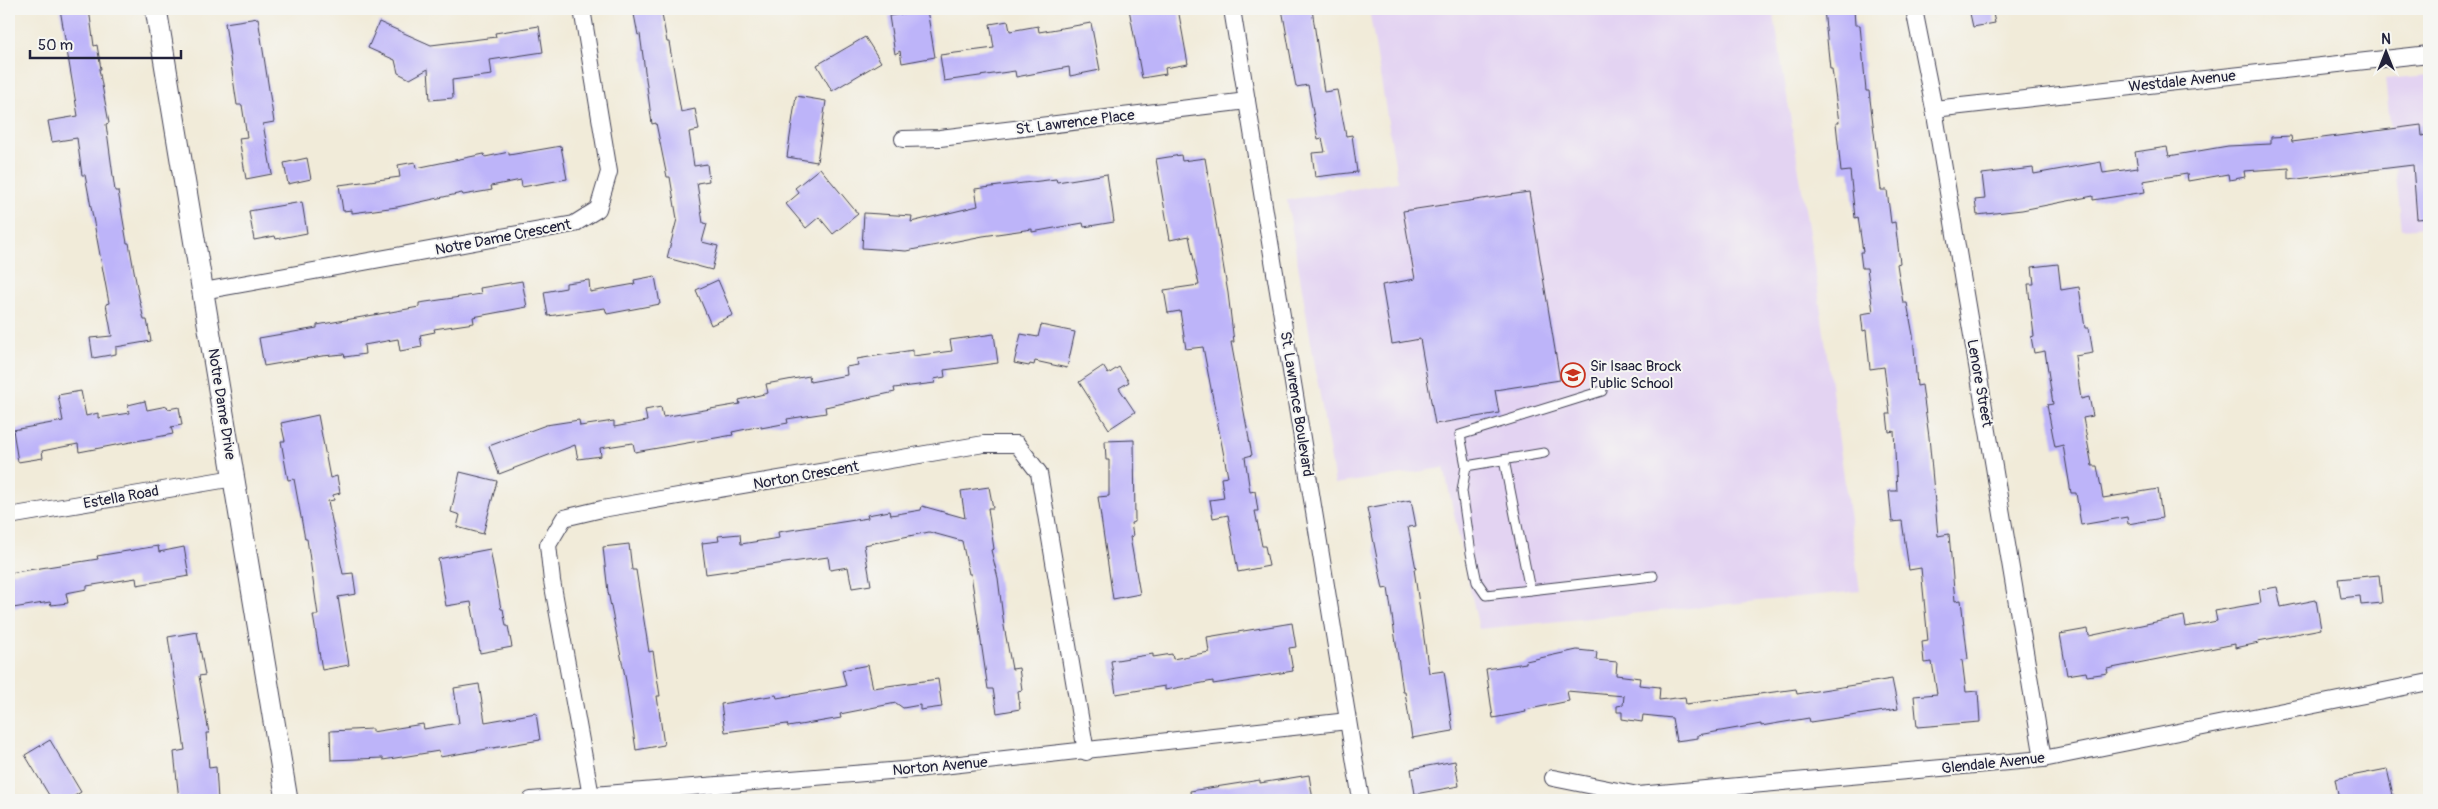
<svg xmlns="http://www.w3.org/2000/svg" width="2438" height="809" viewBox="0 0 2438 809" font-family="Pangolin,sans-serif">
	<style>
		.built { fill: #e3d3f2 }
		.building { fill: #bdb4f9 }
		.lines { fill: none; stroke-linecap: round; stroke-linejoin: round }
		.service-casing { stroke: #414053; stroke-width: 11 }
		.minor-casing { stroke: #414053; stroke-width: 18 }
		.tertiary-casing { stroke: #414053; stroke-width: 23 }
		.service { stroke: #fff; stroke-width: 9 }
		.minor { stroke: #fff; stroke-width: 16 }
		.tertiary { stroke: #fff; stroke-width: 21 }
		.labels { text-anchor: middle; stroke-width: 4; stroke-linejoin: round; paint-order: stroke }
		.street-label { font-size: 15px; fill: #22223b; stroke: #f6f6f2 }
		.poi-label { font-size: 15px; fill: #22223b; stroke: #f6f6f2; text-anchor: start }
	</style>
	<rect width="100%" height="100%" fill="#f6f6f2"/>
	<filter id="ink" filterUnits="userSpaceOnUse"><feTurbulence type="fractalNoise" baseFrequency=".02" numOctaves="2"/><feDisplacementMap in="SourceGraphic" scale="10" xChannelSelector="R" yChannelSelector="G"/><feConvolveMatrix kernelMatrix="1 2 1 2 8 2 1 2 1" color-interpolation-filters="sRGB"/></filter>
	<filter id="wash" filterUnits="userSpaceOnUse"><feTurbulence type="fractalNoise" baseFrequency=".0096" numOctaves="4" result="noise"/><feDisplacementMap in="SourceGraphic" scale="20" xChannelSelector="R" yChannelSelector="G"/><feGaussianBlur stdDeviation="1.12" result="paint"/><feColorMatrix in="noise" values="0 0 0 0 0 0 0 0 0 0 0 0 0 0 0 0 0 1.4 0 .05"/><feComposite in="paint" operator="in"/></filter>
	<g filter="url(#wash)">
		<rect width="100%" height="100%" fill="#f1ebd9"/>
		<g class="built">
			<polygon points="1369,9 1773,9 1817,283 1860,591 1479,629 1444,468 1335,484 1287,200 1398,182"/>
			<polygon points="2429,75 2429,227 2402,229 2385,79"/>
		</g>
		<g id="blocks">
			<g class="building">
				<polygon points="60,9 89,9 94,46 97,45 101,69 99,69 109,123 106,124 115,191 118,191 127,243 129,243 139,298 144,320 147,320 151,341 116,347 116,354 93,358 90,338 112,336 106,304 109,303 85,175 82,175 77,138 52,142 48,121 78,116"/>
				<polygon points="633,9 661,9 667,42 669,42 681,112 695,109 699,130 689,132 694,166 707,164 709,181 697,183 703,223 707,224 702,242 718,246 712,270 667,258 677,219 670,177 667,177 656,123 652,124 640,34 638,35"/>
				<polygon points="1129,9 1178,9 1188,64 1165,68 1166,74 1142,78"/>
				<polygon points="1282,9 1312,9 1324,92 1337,90 1346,136 1352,135 1357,172 1315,177 1312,153 1325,152 1322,138 1318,139 1308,85 1296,87"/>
				<polygon points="1824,9 1854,9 1855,25 1860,25 1866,91 1869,91 1881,190 1887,190 1891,223 1895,222 1900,263 1897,264 1903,303 1907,303 1913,335 1917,386 1922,385 1929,437 1938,536 1949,534 1955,601 1961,600 1968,659 1962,660 1966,692 1978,691 1980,722 1917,727 1914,696 1937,694 1932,662 1924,663 1922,642 1928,641 1921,568 1909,570 1902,521 1892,522 1889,491 1897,491 1894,431 1889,432 1887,414 1890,414 1884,367 1870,369 1866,330 1863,331 1861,314 1873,312 1867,268 1862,268 1860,252 1863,252 1858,217 1855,218 1850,171 1841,172 1836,123 1839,123 1832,69 1830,69"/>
				<polygon points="1969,9 1992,9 1995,23 1973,27"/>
				<polygon points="927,10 935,57 902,63 900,51 895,54 889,16"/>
				<polygon points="258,18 274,122 263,124 272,174 246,179 239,138 247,137 242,105 237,105 225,23"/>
				<polygon points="1008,21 1010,31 1038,26 1039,32 1091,23 1100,70 1070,76 1069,67 1016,77 1015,71 944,81 940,55 994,48 990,24"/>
				<polygon points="379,22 431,45 496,37 495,33 539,26 543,52 490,60 492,75 452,80 453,98 430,100 428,69 410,79 398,73 395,60 368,48"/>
				<polygon points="865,37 881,62 832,91 817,65"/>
				<polygon points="796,96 826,101 817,162 787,157"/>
				<polygon points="2421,125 2422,136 2429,134 2429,218 2417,219 2413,165 2289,180 2289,168 2244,171 2245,177 2229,180 2228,174 2188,181 2187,174 2143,181 2145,192 2093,200 2093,196 2022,210 1977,215 1975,200 1985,199 1982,174 2033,168 2034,174 2101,162 2103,173 2138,168 2135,152 2167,147 2169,156 2228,146 2271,144 2271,137 2291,136 2292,142"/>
				<polygon points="561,146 567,179 522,187 521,180 491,186 492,190 463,195 462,193 397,207 352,213 352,210 343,211 339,185 400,177 398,165 415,162 416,168 484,154 485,157 509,152 509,155"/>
				<polygon points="1181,155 1182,161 1205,158 1228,293 1234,342 1231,342 1252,455 1245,457 1250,492 1255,491 1258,511 1255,511 1262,546 1265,546 1269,566 1238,572 1228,515 1213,518 1210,500 1224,498 1221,478 1228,477 1203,347 1186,349 1180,311 1168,313 1164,290 1199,285 1189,236 1170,240 1156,159"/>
				<polygon points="307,158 311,179 288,184 284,163"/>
				<polygon points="820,168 858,214 833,234 819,217 806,228 786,204 799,193 795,188"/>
				<polygon points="1107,174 1114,222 1084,227 1083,223 1032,232 1032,229 983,236 906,251 862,248 864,213 912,216 911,222 978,206 975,189 1056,179 1057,182"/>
				<polygon points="1529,192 1560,380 1495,390 1499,413 1435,424 1420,339 1392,344 1382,285 1415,279 1403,211"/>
				<polygon points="302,202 307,233 276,239 275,236 254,240 249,211"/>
				<polygon points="2058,264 2061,290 2079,287 2085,328 2089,328 2093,353 2075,356 2081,399 2089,397 2093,416 2083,418 2092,466 2097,466 2103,498 2158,489 2162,518 2128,524 2127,517 2081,525 2076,493 2071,493 2063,445 2055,447 2047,405 2053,404 2045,351 2034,353 2031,337 2034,336 2028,284 2034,284 2032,267"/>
				<polygon points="655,276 660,304 607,314 605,308 548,316 544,292 566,288 566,283 589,280 590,292 635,284 634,280"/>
				<polygon points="718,280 733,315 711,325 696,290"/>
				<polygon points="522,281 527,307 473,317 474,323 434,329 435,332 420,335 422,347 400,351 398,339 364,345 365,354 345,357 344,354 322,356 264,366 259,338 317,328 317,325 419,307 419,303 481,294 480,288"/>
				<polygon points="1041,325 1075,332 1067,368 1035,361 1034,365 1030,364 1029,366 1014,363 1021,334 1038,337"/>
				<polygon points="994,334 998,363 944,370 945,377 934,379 935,383 894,388 895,392 825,407 826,413 787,419 788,423 761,428 761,426 732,432 733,435 635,452 633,443 600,448 601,456 578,459 575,445 499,474 489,446 546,425 579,420 580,426 614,421 614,427 647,421 645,410 661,407 663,417 740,404 739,400 768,393 766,384 809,376 810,382 847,375 846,367 858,365 857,359 913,350 913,356 952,351 950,340"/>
				<polygon points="1103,366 1108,374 1119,367 1129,382 1119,388 1135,412 1109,429 1079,382"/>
				<polygon points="81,391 86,416 98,413 98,418 129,413 128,405 145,401 147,410 167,406 168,409 179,407 182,425 171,427 173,434 79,452 78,444 42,451 43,458 18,462 13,430 63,421 58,395"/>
				<polygon points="318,415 330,478 337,476 340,493 333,495 334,500 328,501 343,574 353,573 356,594 338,597 349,665 322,670 313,615 318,615 307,539 305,539 294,479 288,480 281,441 285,441 281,423"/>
				<polygon points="1134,440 1135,522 1131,523 1133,536 1130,537 1140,594 1113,599 1098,497 1109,496 1109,460 1106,460 1105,441"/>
				<polygon points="460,472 497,481 483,534 457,527 460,515 451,512"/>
				<polygon points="989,487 993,508 988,508 994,549 991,550 998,578 1004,626 1012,669 1019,668 1022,690 1018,691 1020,709 997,713 993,689 988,689 971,574 969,574 962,541 929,532 864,545 871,585 852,588 848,567 830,570 828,557 706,574 702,543 719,541 718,536 740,534 741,544 779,538 778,532 868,518 867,515 890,511 891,515 921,510 922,506 965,518 961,491"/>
				<polygon points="1411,500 1416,526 1408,527 1416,569 1414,569 1429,673 1444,671 1453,731 1412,738 1405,692 1403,692 1388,588 1383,589 1367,508"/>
				<polygon points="629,544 632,570 636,570 649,652 653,651 660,696 657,696 664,745 636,750 626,681 608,592 603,547"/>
				<polygon points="158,546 159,552 184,547 189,576 137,585 136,578 87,586 87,589 66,593 68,603 51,605 50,602 13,608 12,602 9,603 9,573 98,559 97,556"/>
				<polygon points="490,549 501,609 503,609 506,626 508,626 512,647 480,653 471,602 446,606 438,559"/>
				<polygon points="2379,575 2382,603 2361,605 2360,596 2341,598 2338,579"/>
				<polygon points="2277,587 2281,607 2316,600 2321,629 2258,641 2259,643 2235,648 2235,644 2107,669 2108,673 2087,676 2086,672 2067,675 2060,634 2088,629 2089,636 2184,616 2186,627 2217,621 2215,611 2261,603 2259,590"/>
				<polygon points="1292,623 1296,647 1289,648 1293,671 1213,684 1213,681 1165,690 1165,686 1116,694 1111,661 1153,654 1153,657 1172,654 1173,659 1209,652 1207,637"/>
				<polygon points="197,632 205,675 199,676 209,733 206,733 209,768 216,767 218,800 179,800 174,752 185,750 168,637"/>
				<polygon points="1577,650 1597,652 1596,660 1617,662 1616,675 1640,678 1639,685 1660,687 1659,700 1685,697 1686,704 1796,689 1797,694 1892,679 1898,709 1810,722 1809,718 1761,726 1761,724 1698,735 1698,738 1676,741 1672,718 1643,715 1642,722 1622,719 1622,712 1617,712 1617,706 1623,705 1624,696 1567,691 1569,701 1525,710 1526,712 1493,718 1486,669 1526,663 1526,661"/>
				<polygon points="868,665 873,688 938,679 942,707 920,710 920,705 903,708 896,703 840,714 841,718 788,727 787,724 725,732 721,704 776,695 777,698 846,686 842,670"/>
				<polygon points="479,684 485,722 536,713 540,740 440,757 439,751 383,760 383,758 331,760 330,731 372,729 372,732 423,724 424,729 459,723 454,688"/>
				<polygon points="50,740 81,792 68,800 52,800 25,755"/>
				<polygon points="1455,761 1459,786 1415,794 1411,769"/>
				<polygon points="2387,769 2393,795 2366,800 2339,800 2335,779"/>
				<polygon points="1309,775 1313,800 1191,800 1190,791 1260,780 1260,783"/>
			</g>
		</g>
	</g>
	<g filter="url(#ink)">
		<use href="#blocks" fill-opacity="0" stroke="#414053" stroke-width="1"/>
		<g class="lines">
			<g class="service-casing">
				<g id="service">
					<polyline points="1544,453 1466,466 1460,435 1602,391"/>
					<polyline points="1504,460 1530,590"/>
					<polyline points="1466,466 1462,491 1471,553 1477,582 1486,595 1653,576"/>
				</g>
			</g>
			<g class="minor-casing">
				<g id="minor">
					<polyline points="1232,9 1361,800"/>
					<polyline points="1914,9 1934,109 2043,759"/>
					<polyline points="1934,109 2429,54"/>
					<polyline points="903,139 940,138 1247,101"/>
					<polyline points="203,291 574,224 598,209 609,172 582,9"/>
					<polyline points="9,516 234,478"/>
					<polyline points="1553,778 1638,795 2043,759 2429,682"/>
					<polyline points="591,796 552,581 548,545 564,518 602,509 984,444 1017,444 1039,473 1086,752"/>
					<polyline points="531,800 915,769 1348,721"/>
				</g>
			</g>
			<g class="tertiary-casing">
				<polyline id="tertiary" points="156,9 287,800"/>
			</g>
			<use href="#service" class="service"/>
			<use href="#minor" class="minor"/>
			<use href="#tertiary" class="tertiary"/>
		</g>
	</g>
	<defs>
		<g id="school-ring" transform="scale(1.25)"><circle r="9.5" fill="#f6f6f2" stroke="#c8321e" stroke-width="1.5"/><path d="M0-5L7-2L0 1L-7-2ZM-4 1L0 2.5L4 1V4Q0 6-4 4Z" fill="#c8321e"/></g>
	</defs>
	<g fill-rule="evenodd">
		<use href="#school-ring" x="1573" y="375"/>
	</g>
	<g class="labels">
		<g class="street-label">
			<text transform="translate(2182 81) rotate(-6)" y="5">Westdale Avenue</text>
			<text transform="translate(1075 122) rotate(-7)" y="5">St. Lawrence Place</text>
			<text transform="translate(503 237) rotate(-11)" y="5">Notre Dame Crescent</text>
			<text transform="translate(1980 383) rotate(80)" y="5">Lenore Street</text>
			<text transform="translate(222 404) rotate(81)" y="5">Notre Dame Drive</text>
			<text transform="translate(1297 404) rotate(81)" y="5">St. Lawrence Boulevard</text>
			<text transform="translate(806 475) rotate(-10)" y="5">Norton Crescent</text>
			<text transform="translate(121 497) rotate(-10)" y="5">Estella Road</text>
			<text transform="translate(1993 763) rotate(-6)" y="5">Glendale Avenue</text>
			<text transform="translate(940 766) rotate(-5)" y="5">Norton Avenue</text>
		</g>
		<g class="poi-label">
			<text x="1590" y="371">Sir Isaac Brock<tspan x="1590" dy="17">Public School</tspan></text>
		</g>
	</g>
	<rect width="2438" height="809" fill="none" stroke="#f6f6f2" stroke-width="30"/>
	<g transform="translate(2386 52)" stroke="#f6f6f2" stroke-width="4" paint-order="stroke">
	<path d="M0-4L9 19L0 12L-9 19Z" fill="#22223b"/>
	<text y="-8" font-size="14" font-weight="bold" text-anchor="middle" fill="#22223b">N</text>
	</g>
	<path d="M30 50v8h151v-8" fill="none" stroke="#22223b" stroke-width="2.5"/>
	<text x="38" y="50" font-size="15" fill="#22223b" stroke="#f6f6f2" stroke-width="4" paint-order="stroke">50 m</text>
</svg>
